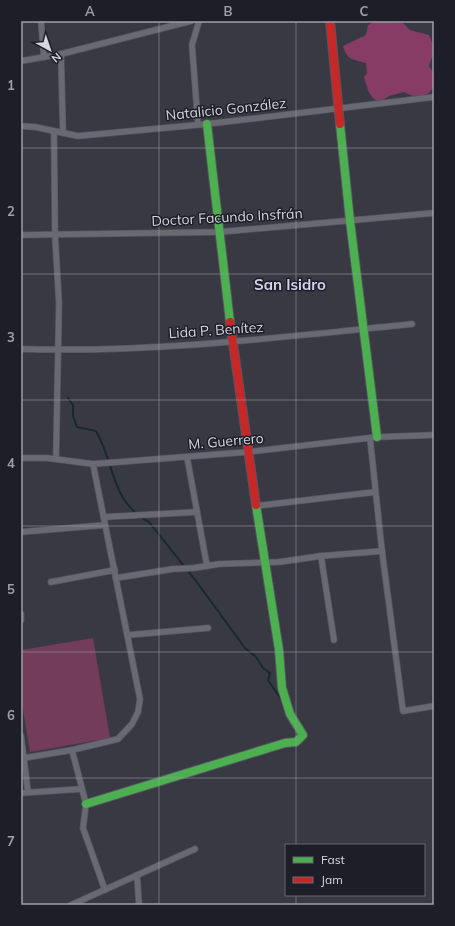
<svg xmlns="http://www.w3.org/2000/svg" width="455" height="926" viewBox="0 0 455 926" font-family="Mulish,sans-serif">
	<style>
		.green { fill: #723c5a }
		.forest { fill: #873c66 }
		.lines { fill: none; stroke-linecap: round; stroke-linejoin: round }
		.stream { stroke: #18292d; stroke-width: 2 }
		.street-casing { stroke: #55555f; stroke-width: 7 }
		.fast-casing { stroke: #55555f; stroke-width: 10 }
		.jam-casing { stroke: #55555f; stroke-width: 10 }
		.street { stroke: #696971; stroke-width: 5.5 }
		.fast { stroke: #4caf50; stroke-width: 8 }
		.jam { stroke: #c62828; stroke-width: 8 }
		.grid { fill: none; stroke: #9e9fab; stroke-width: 1; stroke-opacity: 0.55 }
		.labels { text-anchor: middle; stroke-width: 3; stroke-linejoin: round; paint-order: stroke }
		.street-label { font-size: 14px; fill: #d5d6e2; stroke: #1d1e27 }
		.neighbourhood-label { font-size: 15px; font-weight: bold; fill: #d2d3ec; stroke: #1d1e27 }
		.neatline { fill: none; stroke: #9e9fab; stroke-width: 1.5 }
		.grid-label { font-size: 13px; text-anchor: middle; font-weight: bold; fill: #9e9fab }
	</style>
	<rect width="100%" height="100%" fill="#393944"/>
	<polygon class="green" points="93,638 110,738 30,752 21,698 21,650"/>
	<path class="forest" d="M376,21L403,23L410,30L429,35C435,48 434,53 429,66C443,85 427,106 404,92L389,96L380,102C369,99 367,87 364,77L367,73L366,63C352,59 347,60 343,46L366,35L368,25Z"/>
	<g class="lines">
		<path class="stream" d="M68,398L73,405V416L77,427L96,431C116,466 110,501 149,522L196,581L245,648L256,657L263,668L270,673L268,680L281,699"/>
		<g class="street-casing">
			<g id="street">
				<polyline points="41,21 44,57"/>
				<polyline points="61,54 63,133"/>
				<polyline points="21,61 61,54 191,21"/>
				<polyline points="198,124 192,45 199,21"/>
				<polyline points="21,126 35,127 78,136 207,124 434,97"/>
				<polyline points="54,132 55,235 59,303 56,459"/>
				<polyline points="21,235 219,232 434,213"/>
				<path d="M21,349C152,353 283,337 412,324"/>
				<polyline points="370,438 382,551 403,711 434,706"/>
				<polyline points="187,457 207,566"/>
				<polyline points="21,458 47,458 93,464 247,452 377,437 434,435"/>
				<polyline points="256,506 375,492"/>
				<polyline points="104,517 197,512"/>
				<polyline points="21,532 105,525"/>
				<polyline points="321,556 382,551"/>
				<polyline points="116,578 173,569 194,568 219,564 279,562 321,556 334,640"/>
				<polyline points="51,582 115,570"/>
				<polyline points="21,614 21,620"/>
				<polyline points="128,635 208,628"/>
				<polyline points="21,736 28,792"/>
				<polyline points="72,750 86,804 83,828 105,890"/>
				<polyline points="24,758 72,750 118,739 132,724 138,712 140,699 93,464"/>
				<polyline points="21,793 81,789"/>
				<polyline points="137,875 139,905"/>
				<polyline points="71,905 195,849"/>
			</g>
		</g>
		<g class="fast-casing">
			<g id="fast">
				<polyline points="207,124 230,322"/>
				<polyline points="340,124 350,221 377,437"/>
				<polyline points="86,804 285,743 296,742 303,735 290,714 282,688 279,650 256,505"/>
			</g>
		</g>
		<g class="jam-casing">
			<g id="jam">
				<polyline points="330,21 340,124"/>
				<polyline points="230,322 256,505"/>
			</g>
		</g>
		<use href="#street" class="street"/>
		<use href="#fast" class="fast"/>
		<use href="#jam" class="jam"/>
	</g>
	<path class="grid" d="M159,21V905M296,21V845M21,148H434M21,274H434M21,400H434M21,526H434M21,652H434M21,778H434M296,895V905"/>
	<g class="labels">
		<g class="street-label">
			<text transform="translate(226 109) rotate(-6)" y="5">Natalicio González</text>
			<text transform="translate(227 217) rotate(-3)" y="5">Doctor Facundo Insfrán</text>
			<text transform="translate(216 330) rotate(-4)" y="5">Lida P. Benítez</text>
			<text transform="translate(226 441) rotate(-5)" y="5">M. Guerrero</text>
		</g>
		<g class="neighbourhood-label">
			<text x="290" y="290">San Isidro</text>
		</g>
	</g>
	<rect width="455" height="926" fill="none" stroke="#1d1e27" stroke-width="44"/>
	<rect x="285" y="844" width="140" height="52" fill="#1d1e27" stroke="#676872"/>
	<rect x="293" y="857" width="20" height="6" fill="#4caf50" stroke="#676872"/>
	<text x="321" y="864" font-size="12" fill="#d5d6e2">Fast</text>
	<rect x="293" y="877" width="20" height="6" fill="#c62828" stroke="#676872"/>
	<text x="321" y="884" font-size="12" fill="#d5d6e2">Jam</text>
	<g transform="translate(50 50) rotate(140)" stroke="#1d1e27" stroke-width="3" paint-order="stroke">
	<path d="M0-3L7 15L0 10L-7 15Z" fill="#d5d6e2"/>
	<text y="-6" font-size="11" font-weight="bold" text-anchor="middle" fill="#d5d6e2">N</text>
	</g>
	<rect x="22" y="22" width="411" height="882" class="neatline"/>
	<g class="grid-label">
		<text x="90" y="16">A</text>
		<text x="228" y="16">B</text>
		<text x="364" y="16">C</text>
		<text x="11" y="90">1</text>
		<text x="11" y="216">2</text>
		<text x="11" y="342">3</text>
		<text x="11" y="468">4</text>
		<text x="11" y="594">5</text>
		<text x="11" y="720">6</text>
		<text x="11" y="846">7</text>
	</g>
</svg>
